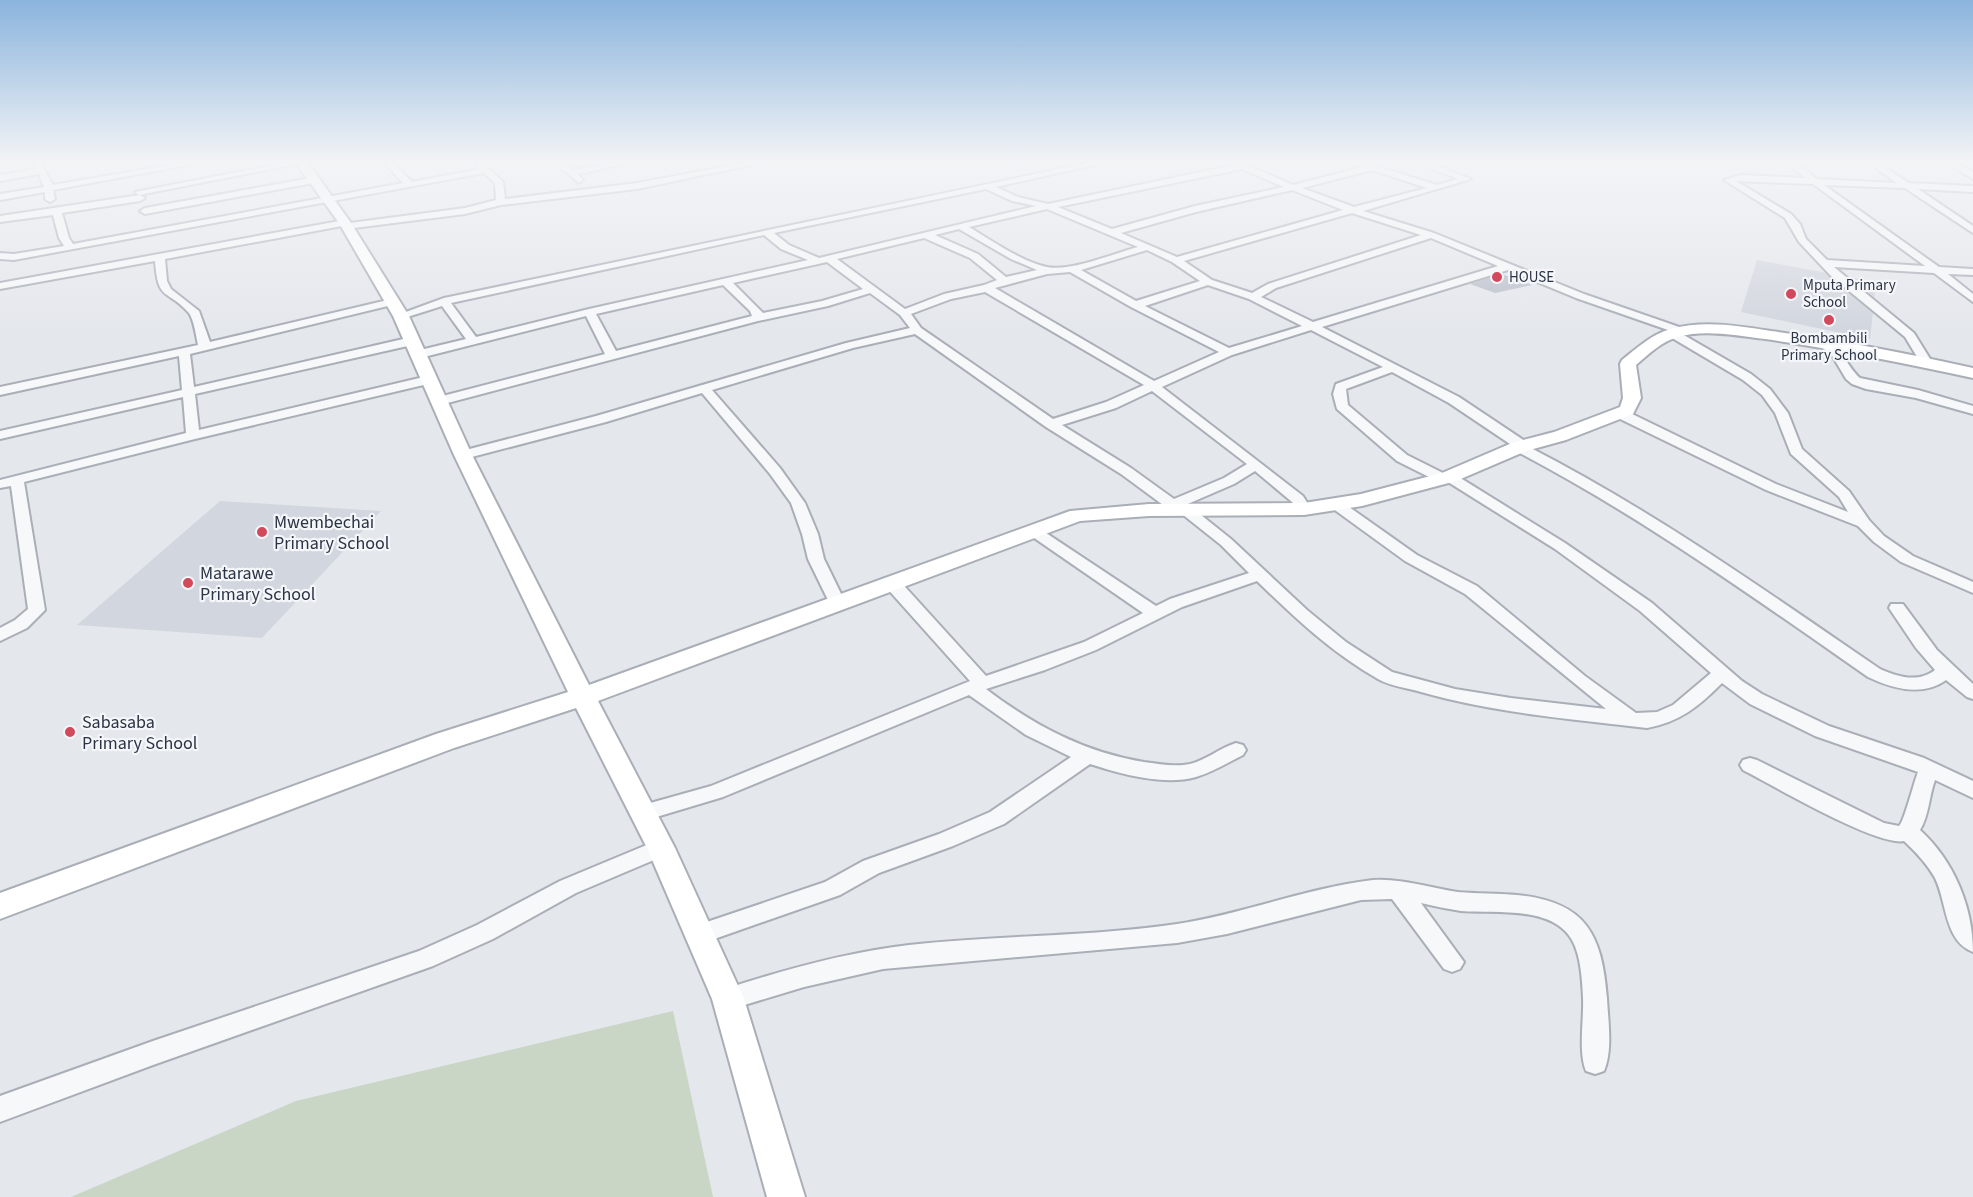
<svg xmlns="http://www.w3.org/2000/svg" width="1973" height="1197" viewBox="0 0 1973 1197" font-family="'Source Sans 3',sans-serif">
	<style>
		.built { fill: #d2d6de }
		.green { fill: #c9d6c5 }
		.building { fill: #bbc0ca }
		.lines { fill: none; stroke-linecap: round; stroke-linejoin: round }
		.street-casing { stroke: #a9aeb7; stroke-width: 4 }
		.secondary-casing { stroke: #a9aeb7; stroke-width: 4 }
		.street { fill: #f7f8fa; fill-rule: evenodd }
		.secondary { fill: #fff; fill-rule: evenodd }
		.poi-dot { fill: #d1495b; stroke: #f4f6f9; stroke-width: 2 }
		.labels { text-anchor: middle; stroke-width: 4.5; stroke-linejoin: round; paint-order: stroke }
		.far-poi-label { font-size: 15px; fill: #2b3445; stroke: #f4f6f9; text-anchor: start }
		.poi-label { font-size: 18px; fill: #2b3445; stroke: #f4f6f9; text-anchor: start }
	</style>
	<rect width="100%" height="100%" fill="#e4e7ec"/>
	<g class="built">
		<polygon points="1757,260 1876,282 1870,339 1741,312"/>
		<polygon points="220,501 381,511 262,638 77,625"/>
	</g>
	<polygon class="green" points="673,1011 713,1197 71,1197 296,1101"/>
	<polygon class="building" points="1502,274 1532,285 1495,293 1470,284"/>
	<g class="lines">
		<g class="street-casing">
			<g id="street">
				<polygon points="33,163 41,163 53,185 182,163 199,163 53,190 55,199 50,202 45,199 45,192 0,200 0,194 44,187 39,174 0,181 0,175 36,169"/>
				<polygon points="285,163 302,163 139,195 135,192"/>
				<path d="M385,163H393L412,182L480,169L475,164L483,163L503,182L505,199L637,183L744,163H760L637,189L501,205L465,214L346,229L342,226L165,259L167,281L171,289L199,311L210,342L392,299L397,302L396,304L190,354L194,387L412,337L418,341L412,345L195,394L199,430L428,376L434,380L432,383L195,439L24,482L45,610L27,628L0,641V628L15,620L28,609L11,486L0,488V480L186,433L183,397L0,439V431L182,390L179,356L0,395V387L198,345C196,336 194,320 189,313C167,288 158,303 155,261L0,289V283L345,220L350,223L465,208L496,200L495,183L484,173L14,260L0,259V253L14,254L64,246L59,238L53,215L0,222V216L140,195L145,198L140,201L62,213L69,238L73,244L403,183Z"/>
				<polygon points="556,163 565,163 573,170 613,163 630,163 578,174 583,180 579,183"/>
				<path d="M1088,163H1103L996,187L1018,197L1048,204L1234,165L1233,163H1243L1293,185L1363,167L1358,166V163H1366L1437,185L1458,179L1417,163H1429L1471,179L1363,211L1434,233L1584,294L1685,329L1687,331L1682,334L1751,374L1770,389L1788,413L1802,449L1849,491L1869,520L1884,536L1913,556L1973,582V593L1901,562L1874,542L1858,526L1766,490L1616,417L1614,414L1616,411H1626L1776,484L1848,512L1839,497L1791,454L1775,413L1762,395L1743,380L1667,335L1665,333L1668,330L1576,298L1508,270L1322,327L1459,397L1528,443L1529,447C1652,510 1766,591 1880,669C1898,677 1918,683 1935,670L1916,648L1889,608L1891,604H1903L1937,650L1973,684V699L1967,697L1946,680C1922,697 1893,689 1868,677C1753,597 1639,515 1514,450L1513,446L1449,403L1392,372L1346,389L1348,405L1407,455L1445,474H1454L1565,543L1652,603L1742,681L1762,694L1829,726L1924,758L1973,781V798L1935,780C1929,796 1929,816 1920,830C1954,861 1973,907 1973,952C1944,941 1947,902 1935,878C1927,864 1916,852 1904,841C1878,847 1772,785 1743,770L1740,765L1743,760L1750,758L1757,760L1884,823L1899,826C1904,822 1914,782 1918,772L1815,736L1750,704L1722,683C1699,706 1680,722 1647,728C1571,719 1495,713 1421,692C1408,688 1390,686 1378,679C1332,653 1294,617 1257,581L1182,607L1096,650L1045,670L986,689C1035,726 1084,752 1144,762C1159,764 1175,767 1190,764C1206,760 1220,748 1236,743L1243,745L1246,750L1243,755C1227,763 1213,772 1196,777C1163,786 1121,774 1090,764L1004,824L953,846L879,873L840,895L700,944L692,941L689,934L692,927L825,882L863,861L939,834L990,812L1071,757L1026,735L969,695L723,797L643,821L636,819L633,813L636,807L711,786L970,681L885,586L883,582L885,578H897L986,676L1084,642L1143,613L1027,533L1024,530L1027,527H1037L1156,606L1170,599L1249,573L1221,545L1182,514L1174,513L1121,474L1046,427L915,334L853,348L712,390L780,468L805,503L818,534L824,559L845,602L843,606H831L829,602L808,559L802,534L791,503L770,474L702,393L606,422L468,458L463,459L456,455L458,452L596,416L846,343L910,328L900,315L870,293L828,306L758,321L440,405L434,401L435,398L605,354L586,316L420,358L416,357V351L466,339L442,306L401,319L395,316L444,298ZM1242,169L1284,187L1195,206L1112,229L1058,207ZM1372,170L1427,188L1354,207L1302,188ZM986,189L1012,201L1036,206L819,258L789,245L774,233ZM1292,190L1343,210L1177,257L1121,233L1196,212ZM1047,209L1138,247C1115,253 1070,272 1047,267C1022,262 991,240 969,227ZM1352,213L1421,235L1268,284L1252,293L1212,280L1184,261ZM959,229L1011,259L1037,270L1006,277L978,254L935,235ZM764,235L781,249L808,260L589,309L476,337L451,303ZM924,238L970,258L997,280L984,285L944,294L905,309L837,259ZM1431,238L1498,266L1313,322L1261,297L1276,288ZM1147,250L1172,262L1200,281L1136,301L1081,270ZM827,262L863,289L822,301L763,313L733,283ZM1070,272L1131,307L1219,352L1154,381L995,288L1047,274ZM723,285L750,311L752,316L616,351L596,314ZM1208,285L1249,299L1302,326L1229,348L1145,306ZM985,292L1144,385L1106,402L1053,419L921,328L911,314L951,299ZM1311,330L1383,367L1336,384L1333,394L1337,409L1397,461L1439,482H1448L1555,549L1640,611L1711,673L1673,705L1657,712L1636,713L1585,676L1477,586L1417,555L1342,502H1332L1330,505L1332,508L1405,561L1465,594L1606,709L1511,698L1455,689L1392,672L1346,642L1307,610L1231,539L1191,507L1183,506L1234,484L1255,471L1292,502L1299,512H1309L1311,509L1303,496L1162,387L1232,355ZM1152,391L1247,464L1224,478L1174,499L1131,468L1062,425L1116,408Z"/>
				<path d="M1787,163H1796L1817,179L1897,183L1869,163H1878L1909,183L1973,186V192L1918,189L1973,226V233L1905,188L1824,185L1939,267L1973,269V275L1948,274L1973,294V302L1934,273L1834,267L1914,333L1932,362L1930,365H1922L1905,337L1831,276L1799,242L1785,218L1724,180L1741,175L1805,178ZM1736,181L1813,184L1925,266L1827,260L1806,239L1800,224L1791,214Z"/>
				<polygon points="1947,163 1957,163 1973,172 1973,179"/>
				<polygon points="316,177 319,178 319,182 145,214 140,211 145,208"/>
				<path d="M1822,338C1842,345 1846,366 1860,378L1918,390L1973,406V414L1916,398L1866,389L1852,384L1846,379L1833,357L1816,342Z"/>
				<polygon points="661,839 668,842 672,848 668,854 576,893 493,939 433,966 153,1065 0,1122 0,1096 153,1041 419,951 477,925 560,881"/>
				<path d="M1373,880C1402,878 1430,888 1458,892C1478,894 1498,893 1517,895C1586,902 1602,934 1607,998C1608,1020 1613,1050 1604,1071L1595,1074L1586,1071C1578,1052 1584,1019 1583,998C1582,980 1581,956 1572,940C1552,905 1495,914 1461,911C1448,909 1434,906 1421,903L1464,962L1460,969L1452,972L1444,969L1392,899L1361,900L1227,934L1177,943L883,969L804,987L728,1010L720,1007L716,999L720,991L728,988C787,969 848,952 909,945C998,935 1088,937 1177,924C1243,914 1306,888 1373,880Z"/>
			</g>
		</g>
		<g class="secondary-casing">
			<path id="secondary" d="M296,163H308L351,223L409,316L472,455L589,685L1070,511L1149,504L1304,503L1361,494L1442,473L1512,443L1554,432L1620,407L1623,398L1620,364L1622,360C1637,348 1652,334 1671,329C1704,320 1739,326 1771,331C1839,340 1906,353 1973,368V378C1904,363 1835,349 1765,339C1738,336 1705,329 1678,337C1662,341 1649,354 1636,365L1641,398L1633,414L1566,440L1526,451L1456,481L1362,506L1304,515L1149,516L1080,521L598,701L675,848L744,999L805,1197H767L712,999L647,848L576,708L454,748L0,919V893L436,734L568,692L454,455L393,316L339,223Z"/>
		</g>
		<use href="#street" class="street"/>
		<use href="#secondary" class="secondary"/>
	</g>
	<linearGradient id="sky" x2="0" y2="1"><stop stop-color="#8bb4dd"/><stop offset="0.49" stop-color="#f3f4f6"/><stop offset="1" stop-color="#f3f4f6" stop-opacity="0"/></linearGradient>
	<rect width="1973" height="330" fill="url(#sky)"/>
	<g class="poi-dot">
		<circle cx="1497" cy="277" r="6"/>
		<circle cx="1791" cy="294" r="6"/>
		<circle cx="1829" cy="320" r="6"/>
		<circle cx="262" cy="532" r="6"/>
		<circle cx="188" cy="583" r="6"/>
		<circle cx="70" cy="732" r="6"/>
	</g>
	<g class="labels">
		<g class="far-poi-label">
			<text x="1509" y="282">HOUSE</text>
			<text x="1803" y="290">Mputa Primary<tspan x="1803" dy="17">School</tspan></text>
			<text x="1829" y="343" text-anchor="middle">Bombambili<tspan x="1829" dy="17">Primary School</tspan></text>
		</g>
		<g class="poi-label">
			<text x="274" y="528">Mwembechai<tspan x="274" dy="21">Primary School</tspan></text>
			<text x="200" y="579">Matarawe<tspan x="200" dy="21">Primary School</tspan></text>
			<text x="82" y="728">Sabasaba<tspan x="82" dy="21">Primary School</tspan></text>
		</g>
	</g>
</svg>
